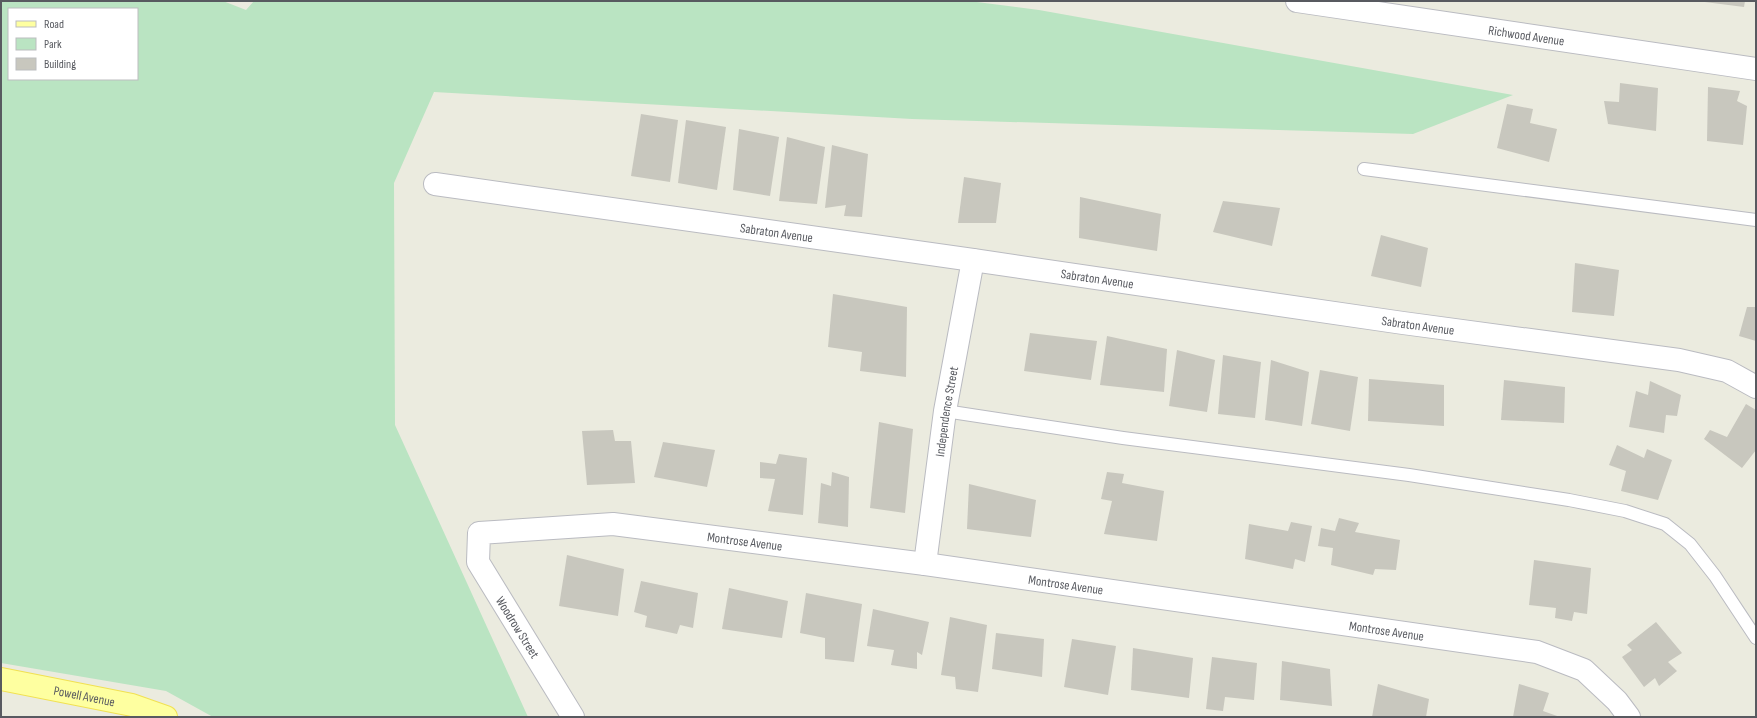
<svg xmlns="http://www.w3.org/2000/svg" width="1757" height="718" viewBox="0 0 1757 718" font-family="'Sofia Sans Condensed',sans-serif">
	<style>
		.green { fill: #bae4c2; fill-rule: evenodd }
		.building { fill: #c8c7be }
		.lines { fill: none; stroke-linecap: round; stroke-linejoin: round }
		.service-casing { stroke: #babbc1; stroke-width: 14 }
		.minor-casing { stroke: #babbc1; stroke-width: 24 }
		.tertiary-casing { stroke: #babbc1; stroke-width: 24 }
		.primary-casing { stroke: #f1e152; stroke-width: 24 }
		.service { stroke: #fff; stroke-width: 12 }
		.minor { stroke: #fff; stroke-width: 22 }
		.tertiary { stroke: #fff; stroke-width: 22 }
		.primary { stroke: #feffa0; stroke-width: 22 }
		.labels { text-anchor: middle; stroke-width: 3; stroke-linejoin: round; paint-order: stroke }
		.street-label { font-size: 13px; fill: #585a60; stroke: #fff }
	</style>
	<rect width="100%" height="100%" fill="#ebebdf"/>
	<path class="green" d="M1,1H223L246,10L254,1H969L1039,10L1513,95L1413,134L912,119L434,92L394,183L395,425L528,717H213L166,691L1,663ZM9,9H137V79H9Z"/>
	<g class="building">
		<polygon points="1697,1 1745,1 1744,7"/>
		<polygon points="1620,83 1658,88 1656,131 1608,124 1604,101 1619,102"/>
		<polygon points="1708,87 1740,91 1737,101 1747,106 1743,145 1707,141"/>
		<polygon points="1507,104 1533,109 1530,123 1557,129 1549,162 1497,148"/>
		<polygon points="641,114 678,120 670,182 631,176"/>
		<polygon points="686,120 726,127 717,190 678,183"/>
		<polygon points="739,129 779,137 770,196 733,190"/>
		<polygon points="787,137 825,147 817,204 779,201"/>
		<polygon points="832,145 868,154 862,217 844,216 846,205 825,208"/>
		<polygon points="964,177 1001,183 996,223 958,223"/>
		<polygon points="1080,197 1161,214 1157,251 1079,238"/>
		<polygon points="1223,201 1280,208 1272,246 1213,232"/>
		<polygon points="1381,235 1428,248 1421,287 1371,276"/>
		<polygon points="1575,263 1619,270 1614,316 1572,312"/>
		<polygon points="833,294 907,307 906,377 860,371 862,352 828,347"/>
		<polygon points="1756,304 1756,341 1739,336 1747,307 1755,307"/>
		<polygon points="1030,333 1097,341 1091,380 1024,371"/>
		<polygon points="1107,336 1167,349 1164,392 1100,385"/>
		<polygon points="1177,350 1215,360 1207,412 1169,406"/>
		<polygon points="1223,355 1261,362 1255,418 1218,414"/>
		<polygon points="1271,360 1309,372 1302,426 1265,420"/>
		<polygon points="1320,370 1358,377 1350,431 1311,424"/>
		<polygon points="1369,379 1444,385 1444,426 1368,421"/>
		<polygon points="1504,380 1565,387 1564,423 1501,420"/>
		<polygon points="1650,381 1681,395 1677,416 1666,415 1664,433 1629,427 1636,391 1648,395"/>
		<polygon points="1746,404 1756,410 1756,450 1742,468 1704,439 1710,430 1727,437"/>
		<polygon points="879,422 913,429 905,513 870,508"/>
		<polygon points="613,430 615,441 631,441 635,483 587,485 582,431"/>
		<polygon points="663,442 715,450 707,487 654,477"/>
		<polygon points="1617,445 1644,458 1647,449 1672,460 1658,500 1621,491 1626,471 1609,465"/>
		<polygon points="779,454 807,458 803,515 768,511 775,479 760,478 760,462 776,464"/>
		<polygon points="832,472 849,477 848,527 818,523 821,483 831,486"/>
		<polygon points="1107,472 1124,474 1122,483 1164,491 1157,541 1104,534 1112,501 1101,499"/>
		<polygon points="969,484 1036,500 1031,537 967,529"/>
		<polygon points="1339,518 1359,523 1355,532 1400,540 1396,570 1375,569 1373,575 1331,565 1333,548 1318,546 1321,528 1335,531"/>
		<polygon points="1291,522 1312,526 1305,562 1295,559 1293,569 1245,559 1249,524 1288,531"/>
		<polygon points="567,555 624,569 618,616 559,606"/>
		<polygon points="1534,560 1591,568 1587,614 1574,612 1572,621 1555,618 1556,608 1529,605"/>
		<polygon points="641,581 698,593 693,628 680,625 677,634 645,627 647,616 634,612"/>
		<polygon points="729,588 788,601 782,638 722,629"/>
		<polygon points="806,593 862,604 854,662 825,659 825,638 800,633"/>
		<polygon points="873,609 929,622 922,655 917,652 917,669 891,665 894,650 867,646"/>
		<polygon points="950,617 987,625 978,692 956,689 955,677 941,675"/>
		<polygon points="1656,622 1682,653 1668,662 1677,671 1659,686 1655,678 1644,687 1622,657 1632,650 1627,645"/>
		<polygon points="996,633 1044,639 1042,677 992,669"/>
		<polygon points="1072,639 1116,646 1108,695 1064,687"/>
		<polygon points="1133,648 1193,658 1189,698 1131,690"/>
		<polygon points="1212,657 1257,663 1254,700 1225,697 1223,711 1206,709"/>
		<polygon points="1282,661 1330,669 1332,706 1280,700"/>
		<polygon points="1378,684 1429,699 1426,717 1372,717"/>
		<polygon points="1519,684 1549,693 1543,711 1560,717 1513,717"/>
	</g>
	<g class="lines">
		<g class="service-casing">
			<g id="service">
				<polyline points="1364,169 1756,220"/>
				<polyline points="945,411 1123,438 1409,475 1569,500 1625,511 1665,524 1690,544 1715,576 1756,638"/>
			</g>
		</g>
		<g class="minor-casing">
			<g id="minor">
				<path id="s1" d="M435,184L973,260L1403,323L1679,360L1727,371L1756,387"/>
				<path id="s2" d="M925,564L945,411L973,260"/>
				<path id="s3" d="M573,717L478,562L479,533L613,524L925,564L1537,652L1584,670L1617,701L1629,717"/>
			</g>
		</g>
		<g class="tertiary-casing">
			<g id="tertiary">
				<path id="s4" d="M1297,1L1756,69"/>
			</g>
		</g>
		<g class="primary-casing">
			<g id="primary">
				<path id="s5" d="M1,679L132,705L166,717"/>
			</g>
		</g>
		<use href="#service" class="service"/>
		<use href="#minor" class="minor"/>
		<use href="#tertiary" class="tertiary"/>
		<use href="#primary" class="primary"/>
	</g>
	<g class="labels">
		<g class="street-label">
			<text dy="5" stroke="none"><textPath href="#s4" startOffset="232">Richwood Avenue</textPath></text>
			<text dy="5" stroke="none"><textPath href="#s1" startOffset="345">Sabraton Avenue</textPath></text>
			<text dy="5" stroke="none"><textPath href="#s1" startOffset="669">Sabraton Avenue</textPath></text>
			<text dy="5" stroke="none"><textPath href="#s1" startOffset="993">Sabraton Avenue</textPath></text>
			<text dy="5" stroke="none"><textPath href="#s2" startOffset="154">Independence Street</textPath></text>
			<text dy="5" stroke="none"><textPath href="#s3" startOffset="478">Montrose Avenue</textPath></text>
			<text dy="5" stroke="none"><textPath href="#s3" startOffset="802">Montrose Avenue</textPath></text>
			<text transform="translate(518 627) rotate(58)" y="5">Woodrow Street</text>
			<text dy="5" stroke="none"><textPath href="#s3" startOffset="1126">Montrose Avenue</textPath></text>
			<text dy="5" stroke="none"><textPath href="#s5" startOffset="85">Powell Avenue</textPath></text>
		</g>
	</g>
	<rect width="1757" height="718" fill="none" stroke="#585a60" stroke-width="4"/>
	<rect x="8" y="8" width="130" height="72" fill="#ffffff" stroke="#bcbdbf"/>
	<rect x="16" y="21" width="20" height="6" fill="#feffa0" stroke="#bcbdbf"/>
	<text x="44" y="28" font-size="12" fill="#585a60">Road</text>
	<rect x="16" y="38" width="20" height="12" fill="#bae4c2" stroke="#bcbdbf"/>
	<text x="44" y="48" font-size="12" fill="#585a60">Park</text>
	<rect x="16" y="58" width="20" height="12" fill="#c8c7be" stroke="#bcbdbf"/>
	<text x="44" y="68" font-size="12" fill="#585a60">Building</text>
</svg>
